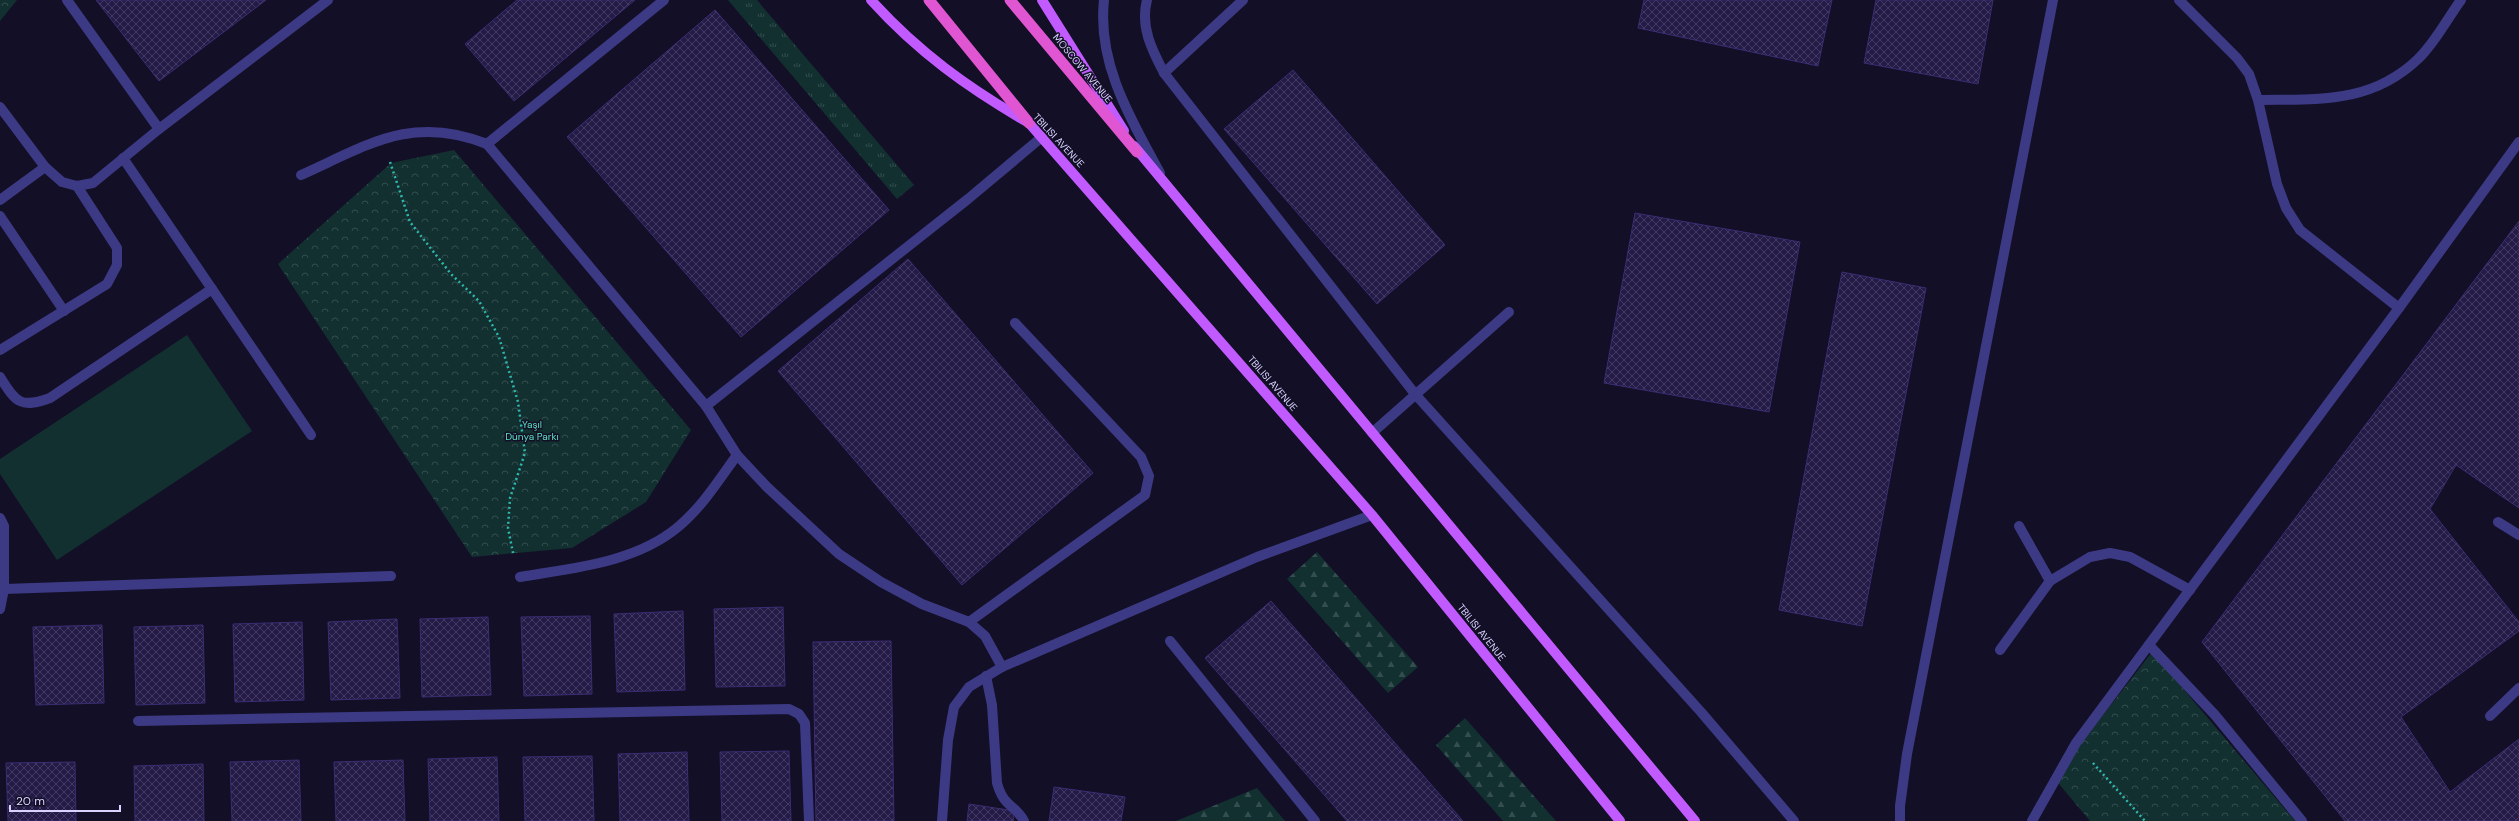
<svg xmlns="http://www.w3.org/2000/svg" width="2519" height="821" viewBox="0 0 2519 821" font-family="'DM Sans',sans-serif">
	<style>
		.grass { fill: url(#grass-tufts) }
		.forest { fill: url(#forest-firs) }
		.park { fill: url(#park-crowns) }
		.pitch { fill: #12302f }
		.building { fill: url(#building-cross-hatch); stroke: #3b2d73 }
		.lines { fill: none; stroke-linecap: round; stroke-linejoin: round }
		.path { stroke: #2fb8b0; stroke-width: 2.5; stroke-dasharray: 2 3; stroke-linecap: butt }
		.service { stroke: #3d3a85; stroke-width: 10 }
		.tertiary { stroke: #3d3a85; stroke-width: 10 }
		.primary { stroke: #c25bff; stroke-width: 10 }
		.trunk { stroke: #e055d1; stroke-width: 11 }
		.labels { text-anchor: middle; stroke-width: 3; stroke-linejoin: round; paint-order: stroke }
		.street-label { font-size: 10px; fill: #d9d4ff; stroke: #130f26 }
		.park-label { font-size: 10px; fill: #5fe0c0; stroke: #130f26 }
	</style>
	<defs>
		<pattern id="grass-tufts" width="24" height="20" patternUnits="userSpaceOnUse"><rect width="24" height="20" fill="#12302f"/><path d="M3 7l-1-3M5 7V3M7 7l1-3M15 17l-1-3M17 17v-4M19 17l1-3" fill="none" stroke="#344d4e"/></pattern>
		<pattern id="forest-firs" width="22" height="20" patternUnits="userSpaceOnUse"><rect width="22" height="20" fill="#12302f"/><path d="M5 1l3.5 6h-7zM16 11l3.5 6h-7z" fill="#344d4e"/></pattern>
		<pattern id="park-crowns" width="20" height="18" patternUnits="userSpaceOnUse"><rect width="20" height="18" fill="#12302f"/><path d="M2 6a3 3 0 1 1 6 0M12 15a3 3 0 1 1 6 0" fill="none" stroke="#344d4e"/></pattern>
		<pattern id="building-cross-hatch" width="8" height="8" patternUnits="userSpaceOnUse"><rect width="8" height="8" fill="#241b47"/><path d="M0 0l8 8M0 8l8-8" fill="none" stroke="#433b63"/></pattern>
	</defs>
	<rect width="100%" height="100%" fill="#130f26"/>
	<polygon class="grass" points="728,0 757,0 914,185 897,199"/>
	<g class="forest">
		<polygon points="1317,552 1418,667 1388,693 1287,579"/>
		<polygon points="1465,718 1556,821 1503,821 1436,745"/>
		<polygon points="1257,788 1285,821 1176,821"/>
	</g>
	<g class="park">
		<polygon points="0,0 17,0 0,21"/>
		<polygon points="454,150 691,430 646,502 572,548 472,557 278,264 391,163"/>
		<polygon points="2152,652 2295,821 2090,821 2054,778"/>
	</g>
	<polygon class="pitch" points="187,335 252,431 57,560 0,474 0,459"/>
	<g class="building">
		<polygon points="96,0 266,0 159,81"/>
		<polygon points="517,0 635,0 514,101 465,44"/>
		<polygon points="1644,0 1832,0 1818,66 1638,28"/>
		<polygon points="1876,0 1993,0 1978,84 1864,63"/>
		<polygon points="715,10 889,210 741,337 567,137"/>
		<polygon points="1293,70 1445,245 1377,304 1224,129"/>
		<polygon points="1635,213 1800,242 1769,412 1604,383"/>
		<polygon points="2519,221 2519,508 2456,465 2430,509 2519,622 2519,631 2401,717 2450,792 2519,739 2519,821 2345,821 2202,642"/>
		<polygon points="908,259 1093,473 962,585 778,371"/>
		<polygon points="1842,272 1926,288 1862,626 1779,610"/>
		<polygon points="1271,601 1463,821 1347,821 1205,658"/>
		<polygon points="783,607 785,686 716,687 714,609"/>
		<polygon points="683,611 685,690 617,692 614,614"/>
		<polygon points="590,616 592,694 524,696 521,617"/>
		<polygon points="488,617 491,695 422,697 420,619"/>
		<polygon points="397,619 400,698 331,700 328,622"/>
		<polygon points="302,622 304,700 235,702 233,624"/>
		<polygon points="102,625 104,703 36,705 33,627"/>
		<polygon points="203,625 205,703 136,705 134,627"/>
		<polygon points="891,641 894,821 816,821 813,642"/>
		<polygon points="789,751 791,821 722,821 720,752"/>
		<polygon points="687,752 689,821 620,821 618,754"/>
		<polygon points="592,756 594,821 525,821 523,757"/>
		<polygon points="497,757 499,821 430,821 428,759"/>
		<polygon points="299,760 301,821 232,821 230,762"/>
		<polygon points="403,760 405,821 336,821 334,762"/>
		<polygon points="75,762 76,821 8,821 6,763"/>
		<polygon points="203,764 204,821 135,821 134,766"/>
		<polygon points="1054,787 1125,797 1121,821 1049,821"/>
		<polygon points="969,804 1015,811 1013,821 967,821"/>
	</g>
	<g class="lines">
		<g class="path">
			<polyline points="390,162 410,222 451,274 479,301 499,337 518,402 525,453 510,498 508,528 513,553"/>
			<polyline points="2093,763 2145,821"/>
		</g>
		<g class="service">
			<polyline points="67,0 159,129"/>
			<polyline points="664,0 487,144 706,406"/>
			<path d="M1147,0C1140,27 1152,50 1164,73L1415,394L1701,712L1794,821"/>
			<polyline points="2179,0 2237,58 2249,74 2258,100 2277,184 2286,208 2300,230 2399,308"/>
			<polyline points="1164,73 1243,0"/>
			<path d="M2258,100C2318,99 2371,104 2418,59C2435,43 2447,19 2461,0"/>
			<polyline points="0,107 45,167 62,182 77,186 93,183 159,129 328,0"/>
			<polyline points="123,158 311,435"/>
			<path d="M301,175C368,145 412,114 487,144"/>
			<polyline points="0,200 45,167"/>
			<polyline points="0,216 64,311"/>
			<polyline points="0,350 107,284 117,265 117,248 77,186"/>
			<path d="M0,377C16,402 20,409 50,398L212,289"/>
			<polyline points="1372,433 1509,312"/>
			<polyline points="737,455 767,487 839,554 881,582 922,604 969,622 985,636 1002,667"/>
			<polyline points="0,518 4,526 4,589 0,609"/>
			<polyline points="2498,522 2519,535"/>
			<polyline points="2019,526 2050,581"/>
			<path d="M520,577C572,568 635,563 678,527C702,507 719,480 737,455L706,406L968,199L1042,137"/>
			<polyline points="4,589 391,576"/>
			<polyline points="969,622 1145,495 1149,476 1141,457 1015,323"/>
			<polyline points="1170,641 1315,821"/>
			<polyline points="2149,645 2215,715 2302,821"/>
			<polyline points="2000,650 2050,581 2090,557 2110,553 2130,557 2190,590"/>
			<path d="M986,676L992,705L997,783C1004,808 1015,804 1024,821"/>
			<polyline points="2490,716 2519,688"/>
			<polyline points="138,721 789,709 799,714 805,723 809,821"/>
			<polyline points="942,821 948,740 954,707 969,687 1002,667 1257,557 1372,515"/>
			<polyline points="1900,821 1900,806 1907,754 2053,0"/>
			<polyline points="2032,821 2076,743 2399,308 2519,142"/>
		</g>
		<path class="tertiary" d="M1104,0C1097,64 1131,119 1160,173"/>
		<g class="primary">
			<path d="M871,0C918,52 968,88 1029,123L1372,515L1620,821"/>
			<polyline points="1042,0 1124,131"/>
			<polyline points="1134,146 1695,821"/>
		</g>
		<g class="trunk">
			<polyline points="929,0 1029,123"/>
			<polyline points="1010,0 1137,152"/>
		</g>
	</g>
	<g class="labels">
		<g class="street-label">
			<text transform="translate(1083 68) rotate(50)" y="4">MOSCOW AVENUE</text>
			<text transform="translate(1059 140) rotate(47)" y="4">TBILISI AVENUE</text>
			<text transform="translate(1273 383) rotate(49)" y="4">TBILISI AVENUE</text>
			<text transform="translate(1482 632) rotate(51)" y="4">TBILISI AVENUE</text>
		</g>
		<g class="park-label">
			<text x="532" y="428">Yaşıl<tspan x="532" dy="12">Dünya Parkı</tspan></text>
		</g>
	</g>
	<path d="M10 805v6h110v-6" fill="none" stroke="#d9d4ff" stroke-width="2"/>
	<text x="16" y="805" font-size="12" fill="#d9d4ff" stroke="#130f26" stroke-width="3" paint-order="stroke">20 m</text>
</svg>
